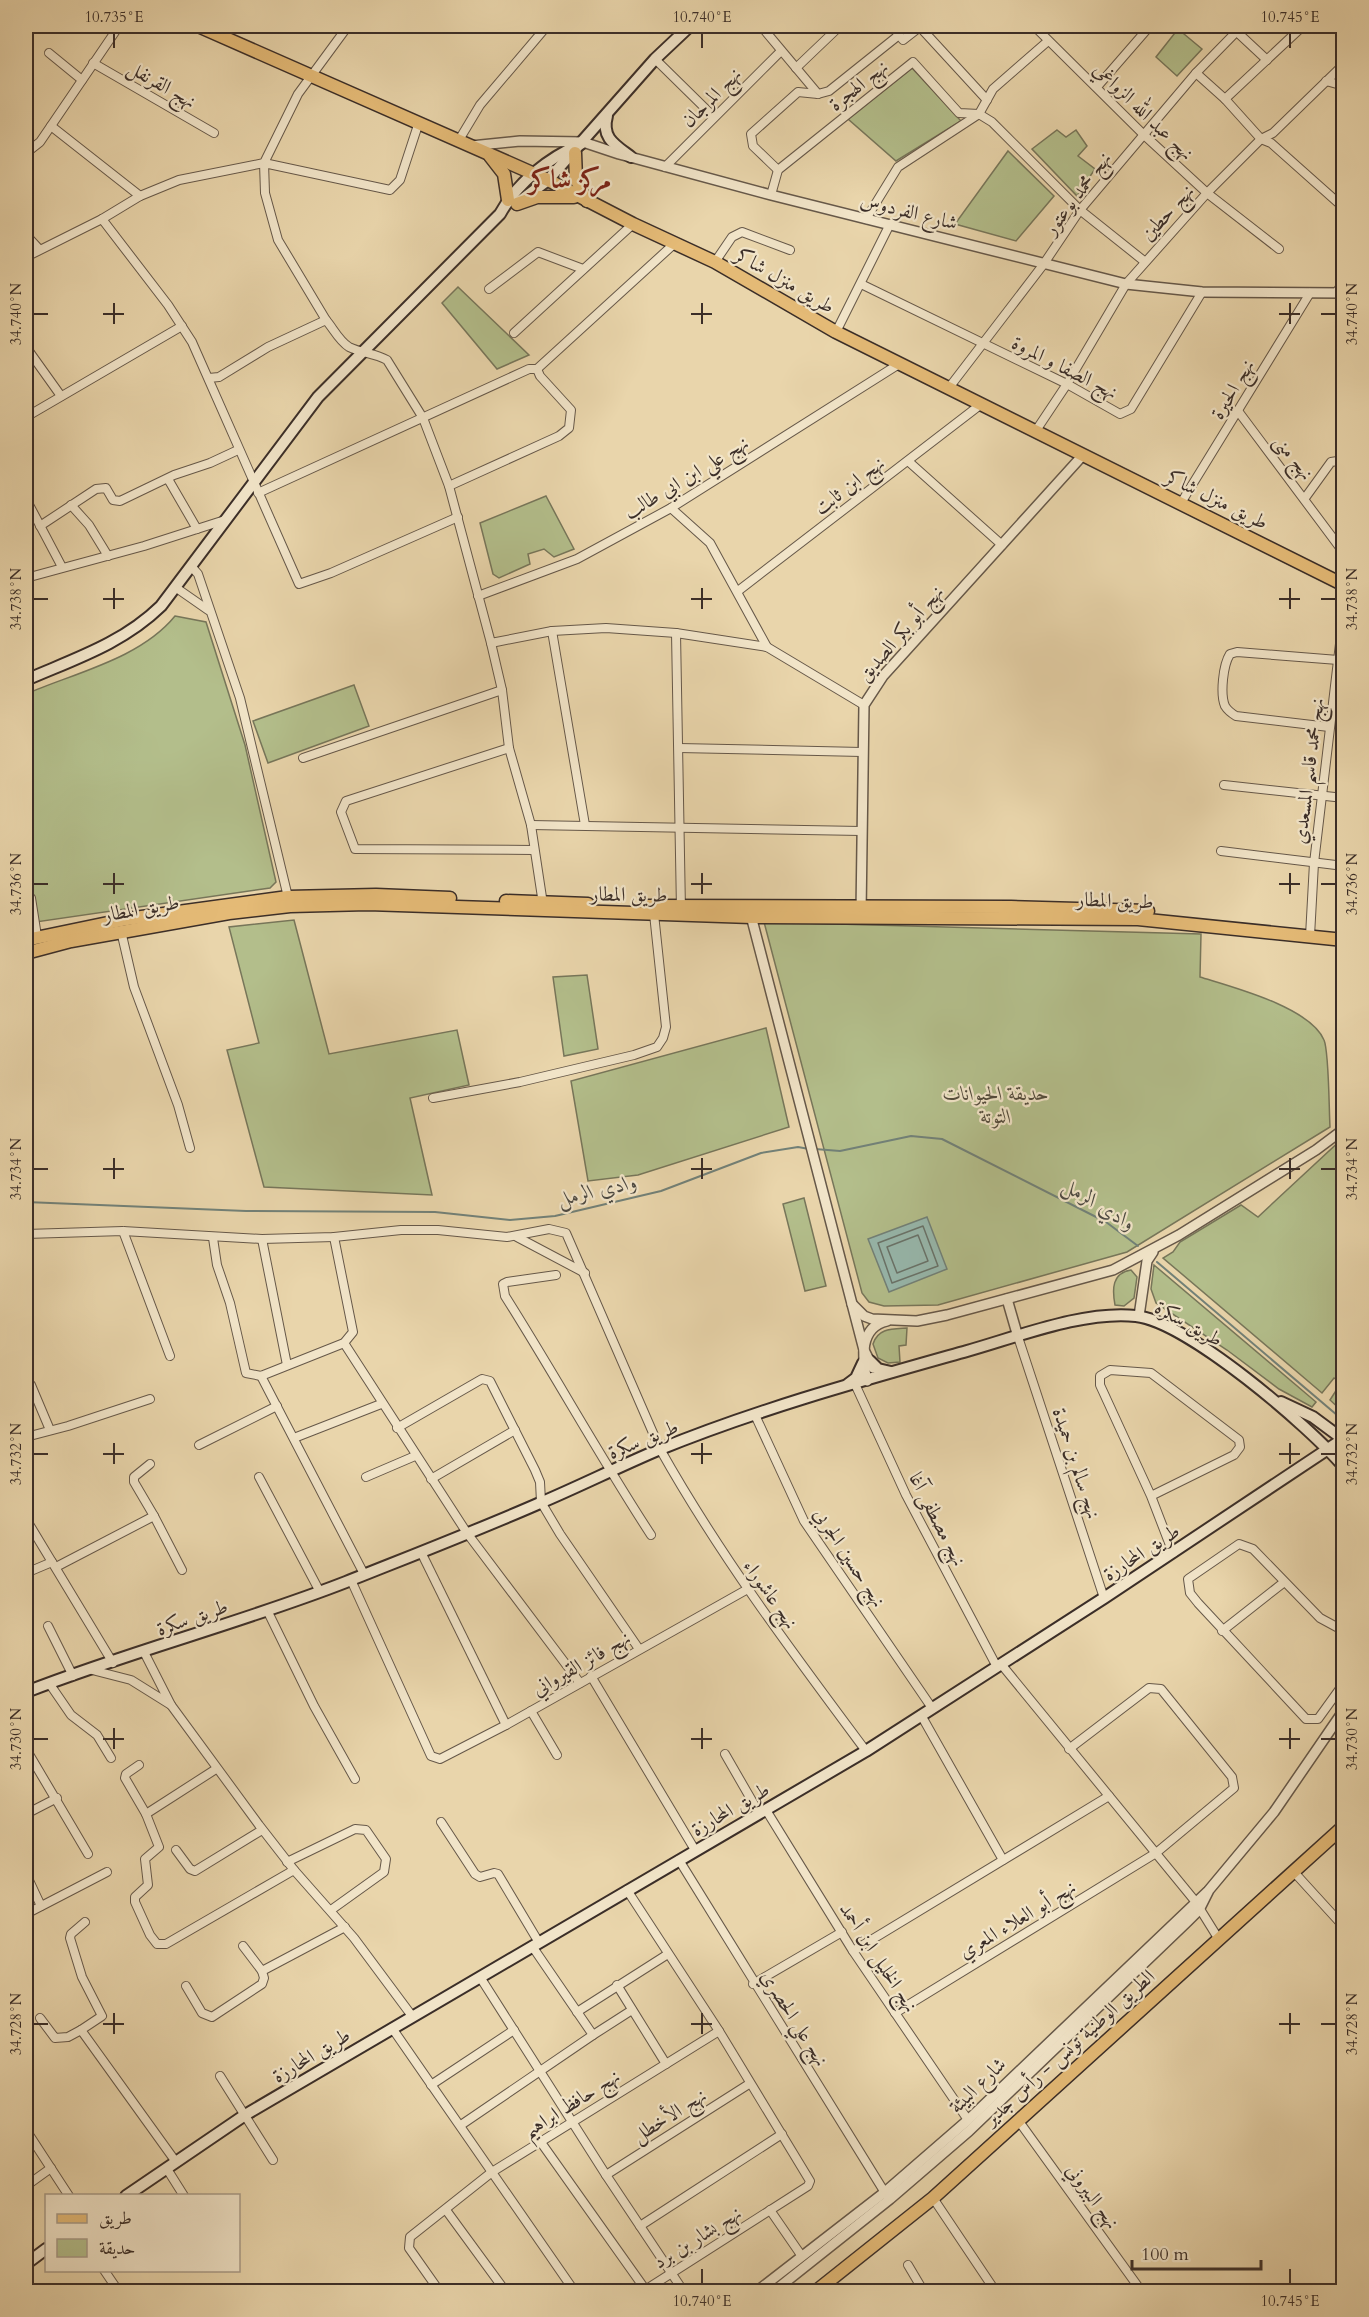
<svg xmlns="http://www.w3.org/2000/svg" width="1369" height="2317" viewBox="0 0 1369 2317" font-family="Cardo,Amiri,serif">
	<style>
		.green { fill: #b3be8b; stroke: #77765a; stroke-width: 1.5 }
		.water { fill: #97b8ad; stroke: #728178; stroke-width: 1.5 }
		.lines { fill: none; stroke-linecap: round; stroke-linejoin: round }
		.shore { stroke: #69736a; stroke-width: 1.5 }
		.stream { stroke: #728178; stroke-width: 2 }
		.minor-casing { stroke: #665849; stroke-width: 10 }
		.tertiary-casing { stroke: #665849; stroke-width: 12 }
		.secondary-casing { stroke: #3b2e28; stroke-width: 14 }
		.primary-casing { stroke: #3b2e28; stroke-width: 15 }
		.minor { stroke: #f1e4c8; stroke-width: 8 }
		.tertiary { stroke: #f1e4c8; stroke-width: 9 }
		.secondary { stroke: #f1e4c8; stroke-width: 10 }
		.primary { stroke: #e4ba76; stroke-width: 12 }
		.ticks { fill: none; stroke: #3b2e28; stroke-width: 2 }
		.labels { text-anchor: middle; stroke-width: 4.5; stroke-linejoin: round; paint-order: stroke }
		.street-label { font-size: 20px; fill: #3b2e28; stroke: #f1e4c8 }
		.park-label { font-size: 20px; font-style: italic; fill: #534b3c; stroke: #f1e4c8 }
		.water-label { font-size: 21px; font-style: italic; fill: #4d4a43; stroke: #f1e4c8 }
		.district-label { font-size: 26px; font-weight: bold; fill: #7a1f14; stroke: #f1e4c8 }
		.neatline { fill: none; stroke: #3b2e28; stroke-width: 2 }
		.ticks-label { font-size: 15px; text-anchor: middle; fill: #3b2e28 }
	</style>
	<rect width="100%" height="100%" fill="#e9d5ab"/>
	<filter id="stains"><feTurbulence type="fractalNoise" baseFrequency=".00333" numOctaves="4"/><feColorMatrix values="0 0 0 0 .2 0 0 0 0 .09 0 0 0 0 .02 0 0 0 .5 -.17"/></filter>
	<radialGradient id="worn" r=".72"><stop offset=".6" stop-color="#630" stop-opacity="0"/><stop offset="1" stop-color="#630" stop-opacity=".3"/></radialGradient>
	<g class="green">
		<polygon points="1178,29 1202,49 1177,76 1156,57"/>
		<polygon points="912,68 961,121 896,161 848,119"/>
		<polygon points="1057,130 1066,137 1076,130 1087,146 1078,156 1095,169 1077,196 1032,149"/>
		<polygon points="1008,151 1054,196 1016,241 955,224"/>
		<polygon points="458,287 529,355 497,369 442,303"/>
		<polygon points="546,496 574,549 554,557 544,549 528,554 530,564 499,578 493,574 480,523"/>
		<path d="M175,616L206,622L245,745L276,882L270,888L36,922L32,885L26,884V694C74,673 140,659 175,616Z"/>
		<polygon points="354,685 369,726 268,763 253,721"/>
		<polygon points="294,920 329,1054 457,1030 469,1085 410,1098 432,1195 264,1187 227,1050 259,1043 229,927"/>
		<path d="M764,922L1201,934L1200,977C1232,987 1310,1007 1324,1040C1329,1051 1329,1111 1330,1127L1127,1252L938,1305L884,1306L869,1302L862,1293Z"/>
		<polygon points="587,975 598,1049 564,1056 553,977"/>
		<polygon points="766,1028 789,1127 638,1175 588,1181 571,1081"/>
		<polygon points="1343,1138 1343,1412 1330,1400 1341,1383 1334,1378 1322,1393 1163,1258 1173,1252 1180,1242 1241,1205 1258,1217"/>
		<polygon points="804,1198 826,1286 805,1291 783,1204"/>
		<polygon points="1154,1265 1316,1402 1312,1407 1279,1389 1227,1350 1156,1303 1151,1289"/>
		<path d="M1131,1270L1137,1277L1134,1298L1124,1306L1115,1305C1112,1289 1112,1273 1131,1270Z"/>
		<path d="M907,1328L906,1345L899,1346L900,1362L888,1363L878,1358L873,1344C878,1328 892,1329 907,1328Z"/>
	</g>
	<polygon class="water" points="927,1217 947,1269 889,1292 868,1239"/>
	<g class="lines">
		<g class="shore">
			<polygon points="923,1226 938,1266 892,1283 878,1243"/>
			<polygon points="918,1235 928,1261 897,1273 887,1247"/>
		</g>
		<g class="stream">
			<polyline points="815,1149 840,1151 911,1136 942,1139 1106,1222 1138,1246"/>
			<polyline points="26,1202 246,1211 435,1212 510,1220 555,1216 661,1191 761,1153 798,1147 809,1149"/>
			<polyline points="1157,1262 1344,1421"/>
		</g>
		<g class="minor-casing">
			<g id="minor">
				<polyline points="761,26 818,94"/>
				<polyline points="919,26 987,100"/>
				<polyline points="1034,26 1143,134 1207,193 1279,249"/>
				<polyline points="1237,32 1267,60"/>
				<polyline points="899,35 903,40 921,26"/>
				<polyline points="49,53 82,80"/>
				<polyline points="655,59 713,116"/>
				<polyline points="93,63 214,133"/>
				<polyline points="796,68 840,26"/>
				<polyline points="1196,73 1225,99 1261,139 1271,143 1344,208"/>
				<polyline points="1326,81 1344,86"/>
				<polyline points="1097,87 1150,26"/>
				<polyline points="1225,99 1303,26"/>
				<polyline points="51,126 140,196"/>
				<polyline points="459,140 480,105 547,26"/>
				<polyline points="26,153 40,142 119,26"/>
				<polyline points="665,167 781,51"/>
				<polyline points="778,170 753,146 751,134 798,92 818,94 829,91 899,35 892,26"/>
				<polyline points="771,195 778,170 913,62 959,113 979,114 992,122 1080,210 1144,261"/>
				<polyline points="102,219 168,305 192,342 299,584 331,573 458,517"/>
				<polyline points="866,219 898,167 979,114 993,89 1048,41"/>
				<polyline points="26,235 39,249"/>
				<polyline points="26,257 102,219 140,196 179,180 264,163 298,94 348,26"/>
				<polyline points="715,262 732,237 742,232 790,250"/>
				<polyline points="861,284 1067,384 1120,414 1131,409 1202,292"/>
				<polyline points="489,289 538,252 583,269"/>
				<polyline points="1336,293 1344,281"/>
				<polyline points="326,320 278,240 265,193 264,163 390,190 400,180 419,122"/>
				<polyline points="836,332 890,224"/>
				<polyline points="514,333 633,224"/>
				<polyline points="26,347 61,396"/>
				<path d="M209,378L219,377L268,347L326,320C333,328 339,341 349,347C361,353 375,353 387,360L423,418L449,486L491,643L552,631L606,628L676,633L767,647L864,705"/>
				<polyline points="948,389 1043,265 1080,210 1196,73 1242,26"/>
				<polyline points="1238,411 1344,553"/>
				<polyline points="26,417 182,326"/>
				<polyline points="1035,432 1067,384 1126,284 1207,193 1261,139 1273,133 1344,64"/>
				<polyline points="908,461 1002,545"/>
				<polyline points="168,479 197,529"/>
				<polyline points="449,486 559,436 569,428 571,410 540,376 537,369"/>
				<polyline points="258,493 529,369 537,369 674,244"/>
				<polyline points="1305,498 1331,462 1344,460"/>
				<polyline points="26,499 62,567"/>
				<polyline points="1181,503 1310,293"/>
				<polyline points="71,505 89,525 108,556"/>
				<polyline points="671,508 710,543 767,647"/>
				<polyline points="40,526 96,489 106,488 113,500 120,501 174,475 210,463 238,450"/>
				<polyline points="191,566 198,574 240,698 288,897"/>
				<polyline points="26,578 144,546 225,520"/>
				<polyline points="175,587 208,610"/>
				<polyline points="738,591 980,405"/>
				<polyline points="478,596 577,559 671,508 899,364"/>
				<polyline points="552,631 585,825"/>
				<polyline points="676,633 681,910"/>
				<polyline points="491,643 502,690 509,748 531,825 543,904"/>
				<polyline points="26,665 32,677"/>
				<path d="M1329,727L1236,716C1231,713 1228,711 1225,706C1220,694 1223,665 1230,654L1237,652L1338,660"/>
				<polyline points="509,748 346,801 341,812 355,849 534,850"/>
				<polyline points="679,748 862,752"/>
				<polyline points="303,758 502,690"/>
				<polyline points="1224,785 1344,798"/>
				<polyline points="531,825 861,831"/>
				<polyline points="1221,851 1344,866"/>
				<polyline points="26,893 31,898 37,936"/>
				<polyline points="121,931 134,987 178,1105 190,1148"/>
				<polyline points="1310,936 1314,863 1344,610"/>
				<polyline points="433,1098 520,1082 634,1055 657,1047 663,1038 666,1027 654,914"/>
				<polyline points="123,1231 170,1356"/>
				<path d="M26,1234L123,1231L262,1239L334,1237L401,1230H438L507,1237L549,1229L566,1233L660,1449C720,1556 793,1653 866,1751"/>
				<polyline points="517,1237 585,1273"/>
				<polyline points="213,1238 217,1265 230,1303 246,1373 261,1376 344,1343 353,1332 334,1237"/>
				<polyline points="262,1239 287,1365"/>
				<path d="M556,1275L507,1282L503,1284L505,1296C555,1375 600,1457 651,1535"/>
				<polyline points="1018,1337 1104,1598"/>
				<polyline points="344,1343 467,1533 580,1683"/>
				<polyline points="261,1376 364,1574"/>
				<polyline points="26,1379 31,1385 50,1430"/>
				<polyline points="855,1384 906,1495 997,1667"/>
				<polyline points="755,1415 804,1521 932,1708"/>
				<polyline points="397,1428 482,1379 490,1381 535,1470 540,1482 541,1502 560,1534 639,1649"/>
				<polyline points="26,1437 68,1426 150,1399"/>
				<polyline points="294,1438 381,1404"/>
				<polyline points="199,1445 277,1406"/>
				<polyline points="150,1464 134,1477 134,1482 154,1516 182,1570"/>
				<polyline points="259,1477 320,1592"/>
				<polyline points="366,1477 415,1456"/>
				<polyline points="431,1479 515,1430"/>
				<polyline points="1151,1496 1234,1455 1240,1447 1239,1440 1151,1373 1110,1370 1100,1376 1100,1385 1151,1496 1173,1553"/>
				<polyline points="26,1519 113,1663"/>
				<polyline points="421,1552 506,1725"/>
				<polyline points="56,1567 154,1516"/>
				<polyline points="26,1573 52,1562"/>
				<polyline points="351,1580 431,1756 440,1759 506,1725 746,1590"/>
				<polyline points="267,1610 314,1706 355,1779"/>
				<polyline points="48,1626 73,1676"/>
				<polyline points="1222,1631 1283,1583"/>
				<polyline points="1344,1631 1320,1618 1253,1549 1239,1544 1188,1579 1190,1593 1198,1603 1306,1719 1318,1719 1344,1683"/>
				<polyline points="1001,1664 1195,1901 1218,1938"/>
				<polyline points="92,1670 131,1680 171,1705 144,1652"/>
				<polyline points="591,1676 695,1850"/>
				<polyline points="49,1683 71,1715 97,1735 111,1758"/>
				<polyline points="171,1705 259,1825 294,1870 354,1938 412,2016"/>
				<polyline points="531,1711 557,1755"/>
				<polyline points="921,1715 1003,1860"/>
				<polyline points="26,1749 88,1854"/>
				<polyline points="725,1754 759,1813"/>
				<polyline points="139,1765 126,1774 125,1778 146,1814 216,1769"/>
				<polyline points="766,1810 853,1951 968,2120"/>
				<polyline points="26,1814 57,1798"/>
				<polyline points="146,1814 159,1847 145,1859 148,1885 135,1897 135,1902 150,1935 157,1944 166,1944 294,1870"/>
				<polyline points="441,1822 475,1874 480,1877 494,1873 498,1874 538,1941"/>
				<polyline points="176,1850 190,1869 195,1871 262,1830"/>
				<polyline points="679,1860 887,2196"/>
				<polyline points="287,1862 355,1829 366,1830 386,1859 384,1872 331,1910"/>
				<polyline points="1293,1871 1344,1927"/>
				<polyline points="26,1874 41,1906"/>
				<polyline points="627,1890 719,2031 810,2181 808,2186 642,2292"/>
				<polyline points="26,1914 107,1872"/>
				<polyline points="85,1922 71,1934 70,1938 82,1977 102,2016 81,2030 176,2162"/>
				<polyline points="243,1946 262,1971"/>
				<polyline points="853,1951 1109,1796"/>
				<polyline points="480,1977 606,2175 684,2292"/>
				<polyline points="753,1984 842,1932"/>
				<polyline points="617,1985 666,2064"/>
				<polyline points="186,1986 202,2013 212,2017 262,1984 264,1978 262,1971 345,1927"/>
				<polyline points="577,2012 668,1954"/>
				<polyline points="895,2013 1156,1853 1234,1788 1232,1777 1161,1689 1149,1688 1069,1749"/>
				<polyline points="40,2018 55,2038 68,2037 81,2030"/>
				<polyline points="392,2028 575,2292"/>
				<polyline points="593,2035 632,2010"/>
				<polyline points="220,2076 273,2160"/>
				<polyline points="431,2085 514,2030"/>
				<polyline points="1018,2120 1142,2292"/>
				<polyline points="461,2125 593,2035 532,1946"/>
				<polyline points="26,2130 69,2196"/>
				<polyline points="540,2141 645,2289"/>
				<polyline points="167,2169 184,2196"/>
				<polyline points="606,2175 749,2084"/>
				<polyline points="26,2186 51,2168"/>
				<polyline points="933,2198 996,2292"/>
				<polyline points="446,2210 506,2292"/>
				<polyline points="770,2210 801,2255"/>
				<polyline points="640,2226 782,2134"/>
				<polyline points="908,2265 924,2292"/>
				<polyline points="104,2270 119,2292"/>
				<polyline points="440,2292 409,2248 410,2237 492,2172 719,2031"/>
			</g>
		</g>
		<g class="tertiary-casing">
			<g id="tertiary">
				<polyline points="471,146 520,141 583,142 619,154 771,195 1126,284 1202,292 1344,293"/>
				<polyline points="750,912 864,1350 873,1368"/>
				<polyline points="861,913 864,705 883,676 1083,455"/>
				<polyline points="1007,1299 1018,1337"/>
				<polyline points="852,1304 864,1316 872,1319 917,1321 947,1315 1113,1270 1179,1235 1316,1150 1344,1129"/>
				<polyline points="1139,1316 1147,1261 1153,1252"/>
				<path d="M867,1381C862,1359 859,1327 887,1321"/>
				<polyline points="756,2292 885,2192 968,2120 1207,1892"/>
				<polyline points="773,2292 890,2199 969,2131 1187,1922 1199,1910 1209,1890 1274,1812 1344,1710"/>
			</g>
		</g>
		<g class="secondary-casing">
			<g id="secondary">
				<path d="M607,116C601,138 615,145 631,157"/>
				<polyline points="520,201 548,180 655,59 690,26"/>
				<path d="M26,680C74,659 122,644 161,606L318,397L500,214C517,183 548,158 581,144"/>
				<polyline points="870,1361 878,1369 891,1372"/>
				<polyline points="848,1384 856,1378 863,1363"/>
				<polyline points="1281,1402 1313,1417 1344,1440"/>
				<path d="M26,1692C131,1651 241,1623 346,1582C411,1556 476,1531 540,1503C580,1486 618,1467 658,1450C758,1409 864,1380 967,1351C1017,1337 1085,1310 1136,1316C1188,1322 1309,1426 1344,1467"/>
				<polyline points="126,2196 245,2115 866,1751 1104,1598 1343,1439"/>
				<polyline points="26,2264 46,2249"/>
			</g>
		</g>
		<g class="primary-casing">
			<g id="primary">
				<polyline points="198,26 548,180 633,224 715,262 836,332 1344,585"/>
				<polyline points="575,153 576,179 587,201"/>
				<polyline points="490,156 504,174 508,200"/>
				<polyline points="517,204 537,197 574,197"/>
				<polyline points="506,901 588,904"/>
				<polyline points="647,906 1011,907 1148,911"/>
				<polyline points="26,940 127,919 288,897 376,895 450,898"/>
				<polyline points="26,953 71,941 229,913 290,906 368,904 751,917 1138,919 1344,940"/>
				<polyline points="815,2292 933,2198 1344,1826"/>
			</g>
		</g>
		<use href="#minor" class="minor"/>
		<use href="#tertiary" class="tertiary"/>
		<use href="#secondary" class="secondary"/>
		<use href="#primary" class="primary"/>
	</g>
	<path class="ticks" d="M114,33V48M702,33V48M1290,33V48M114,303V324M702,303V324M1290,303V324M33,314H48M103,314H124M691,314H712M1279,314H1300M1321,314H1336M114,588V609M702,588V609M1290,588V609M33,599H48M103,599H124M691,599H712M1279,599H1300M1321,599H1336M114,873V894M702,873V894M1290,873V894M33,884H48M103,884H124M691,884H712M1279,884H1300M1321,884H1336M114,1158V1179M702,1158V1179M1290,1158V1179M33,1169H48M103,1169H124M691,1169H712M1279,1169H1300M1321,1169H1336M114,1443V1464M702,1443V1464M1290,1443V1464M33,1454H48M103,1454H124M691,1454H712M1279,1454H1300M1321,1454H1336M114,1728V1749M702,1728V1749M1290,1728V1749M33,1739H48M103,1739H124M691,1739H712M1279,1739H1300M1321,1739H1336M114,2013V2034M702,2013V2034M1290,2013V2034M33,2024H48M103,2024H124M691,2024H712M1279,2024H1300M1321,2024H1336M702,2269V2284M1290,2269V2284"/>
	<g class="labels">
		<g class="street-label">
			<text transform="translate(162 84) rotate(30)" y="7">نهج القرنفل</text>
			<text transform="translate(858 85) rotate(-38)" y="7">نهج الهجرة</text>
			<text transform="translate(711 97) rotate(-45)" y="7">نهج المرجان</text>
			<text transform="translate(1144 111) rotate(44)" y="7">نهج عبد الله الزواغي</text>
			<text transform="translate(1077 193) rotate(-53)" y="7">نهج محمد بوعتور</text>
			<text transform="translate(909 211) rotate(14)" y="7">شارع الفردوس</text>
			<text transform="translate(1167 212) rotate(-47)" y="7">نهج حطين</text>
			<text transform="translate(785 280) rotate(30)" y="7">طريق منزل شاكر</text>
			<text transform="translate(1065 367) rotate(27)" y="7">نهج الصفا و المروة</text>
			<text transform="translate(1232 389) rotate(-59)" y="7">نهج الحيرة</text>
			<text transform="translate(1294 457) rotate(52)" y="7">نهج منى</text>
			<text transform="translate(686 477) rotate(-31)" y="7">نهج علي ابن ابي طالب</text>
			<text transform="translate(849 485) rotate(-37)" y="7">نهج ابن ثابت</text>
			<text transform="translate(1217 499) rotate(26)" y="7">طريق منزل شاكر</text>
			<text transform="translate(900 633) rotate(-49)" y="7">نهج أبو بكر الصديق</text>
			<text transform="translate(1308 771) rotate(-83)" y="7">نهج محمد قاسم المسعدي</text>
			<text transform="translate(629 894) rotate(1)" y="7">طريق المطار</text>
			<text transform="translate(1115 900) rotate(2)" y="7">طريق المطار</text>
			<text transform="translate(141 908) rotate(-10)" y="7">طريق المطار</text>
			<text transform="translate(1189 1323) rotate(29)" y="7">طريق سكرة</text>
			<text transform="translate(643 1439) rotate(-22)" y="7">طريق سكرة</text>
			<text transform="translate(1077 1463) rotate(72)" y="7">نهج سالم بن حميدة</text>
			<text transform="translate(938 1519) rotate(63)" y="7">نهج مصطفى آغا</text>
			<text transform="translate(1141 1552) rotate(-33)" y="7">طريق المحارزة</text>
			<text transform="translate(850 1557) rotate(57)" y="7">نهج حسين الجربي</text>
			<text transform="translate(771 1594) rotate(55)" y="7">نهج عاشوراء</text>
			<text transform="translate(192 1617) rotate(-19)" y="7">طريق سكرة</text>
			<text transform="translate(581 1663) rotate(-30)" y="7">نهج فائز القيرواني</text>
			<text transform="translate(730 1809) rotate(-30)" y="7">طريق المحارزة</text>
			<text transform="translate(1017 1919) rotate(-31)" y="7">نهج أبو العلاء المعري</text>
			<text transform="translate(879 1957) rotate(57)" y="7">نهج الخليل ابن أحمد</text>
			<text transform="translate(795 2018) rotate(58)" y="7">نهج علي الحصري</text>
			<text transform="translate(1069 2047) rotate(-42)" y="7">الطريق الوطنية تونس - رأس جدير</text>
			<text transform="translate(311 2055) rotate(-31)" y="7">طريق المحارزة</text>
			<text transform="translate(977 2085) rotate(-44)" y="7">شارع البيئة</text>
			<text transform="translate(571 2103) rotate(-32)" y="7">نهج حافظ ابراهيم</text>
			<text transform="translate(669 2115) rotate(-32)" y="7">نهج الأخطل</text>
			<text transform="translate(1093 2196) rotate(54)" y="7">نهج البيروني</text>
			<text transform="translate(697 2237) rotate(-32)" y="7">نهج بشار بن برد</text>
		</g>
		<g class="park-label">
			<text x="996" y="1100">حديقة الحيوانات<tspan x="996" dy="23">التوتة</tspan></text>
		</g>
		<g class="water-label">
			<text transform="translate(597 1190) rotate(-13)" y="7">وادي الرمل</text>
			<text transform="translate(1099 1204) rotate(31)" y="7">وادي الرمل</text>
		</g>
		<g class="district-label">
			<text x="570" y="188">مركز شاكر</text>
		</g>
	</g>
	<rect width="1369" height="2317" fill="none" stroke="#e9d5ab" stroke-width="66"/>
	<rect x="45" y="2194" width="195" height="78" fill="#f1e4c8" stroke="#a89b88" stroke-width="1.5"/>
	<rect x="57" y="2214" width="30" height="9" fill="#e4ba76" stroke="#a89b88" stroke-width="1.5"/>
	<text x="99" y="2224" font-size="18" fill="#3b2e28">طريق</text>
	<rect x="57" y="2239" width="30" height="18" fill="#b3be8b" stroke="#a89b88" stroke-width="1.5"/>
	<text x="99" y="2254" font-size="18" fill="#3b2e28">حديقة</text>
	<path d="M1132 2260v9h129v-9" fill="none" stroke="#3b2e28" stroke-width="3"/>
	<text x="1141" y="2260" font-size="18" fill="#3b2e28" stroke="#f1e4c8" stroke-width="4.5" paint-order="stroke">100 m</text>
	<rect x="33" y="33" width="1303" height="2251" class="neatline"/>
	<g class="ticks-label">
		<text x="114" y="22">10.735°E</text>
		<text x="702" y="22">10.740°E</text>
		<text x="1290" y="22">10.745°E</text>
		<text transform="translate(16 314) rotate(-90)" y="5">34.740°N</text>
		<text transform="translate(1352 314) rotate(-90)" y="5">34.740°N</text>
		<text transform="translate(16 599) rotate(-90)" y="5">34.738°N</text>
		<text transform="translate(1352 599) rotate(-90)" y="5">34.738°N</text>
		<text transform="translate(16 884) rotate(-90)" y="5">34.736°N</text>
		<text transform="translate(1352 884) rotate(-90)" y="5">34.736°N</text>
		<text transform="translate(16 1169) rotate(-90)" y="5">34.734°N</text>
		<text transform="translate(1352 1169) rotate(-90)" y="5">34.734°N</text>
		<text transform="translate(16 1454) rotate(-90)" y="5">34.732°N</text>
		<text transform="translate(1352 1454) rotate(-90)" y="5">34.732°N</text>
		<text transform="translate(16 1739) rotate(-90)" y="5">34.730°N</text>
		<text transform="translate(1352 1739) rotate(-90)" y="5">34.730°N</text>
		<text transform="translate(16 2024) rotate(-90)" y="5">34.728°N</text>
		<text transform="translate(1352 2024) rotate(-90)" y="5">34.728°N</text>
		<text x="702" y="2306">10.740°E</text>
		<text x="1290" y="2306">10.745°E</text>
	</g>
	<rect width="100%" height="100%" filter="url(#stains)"/>
	<rect width="100%" height="100%" fill="url(#worn)"/>
</svg>
